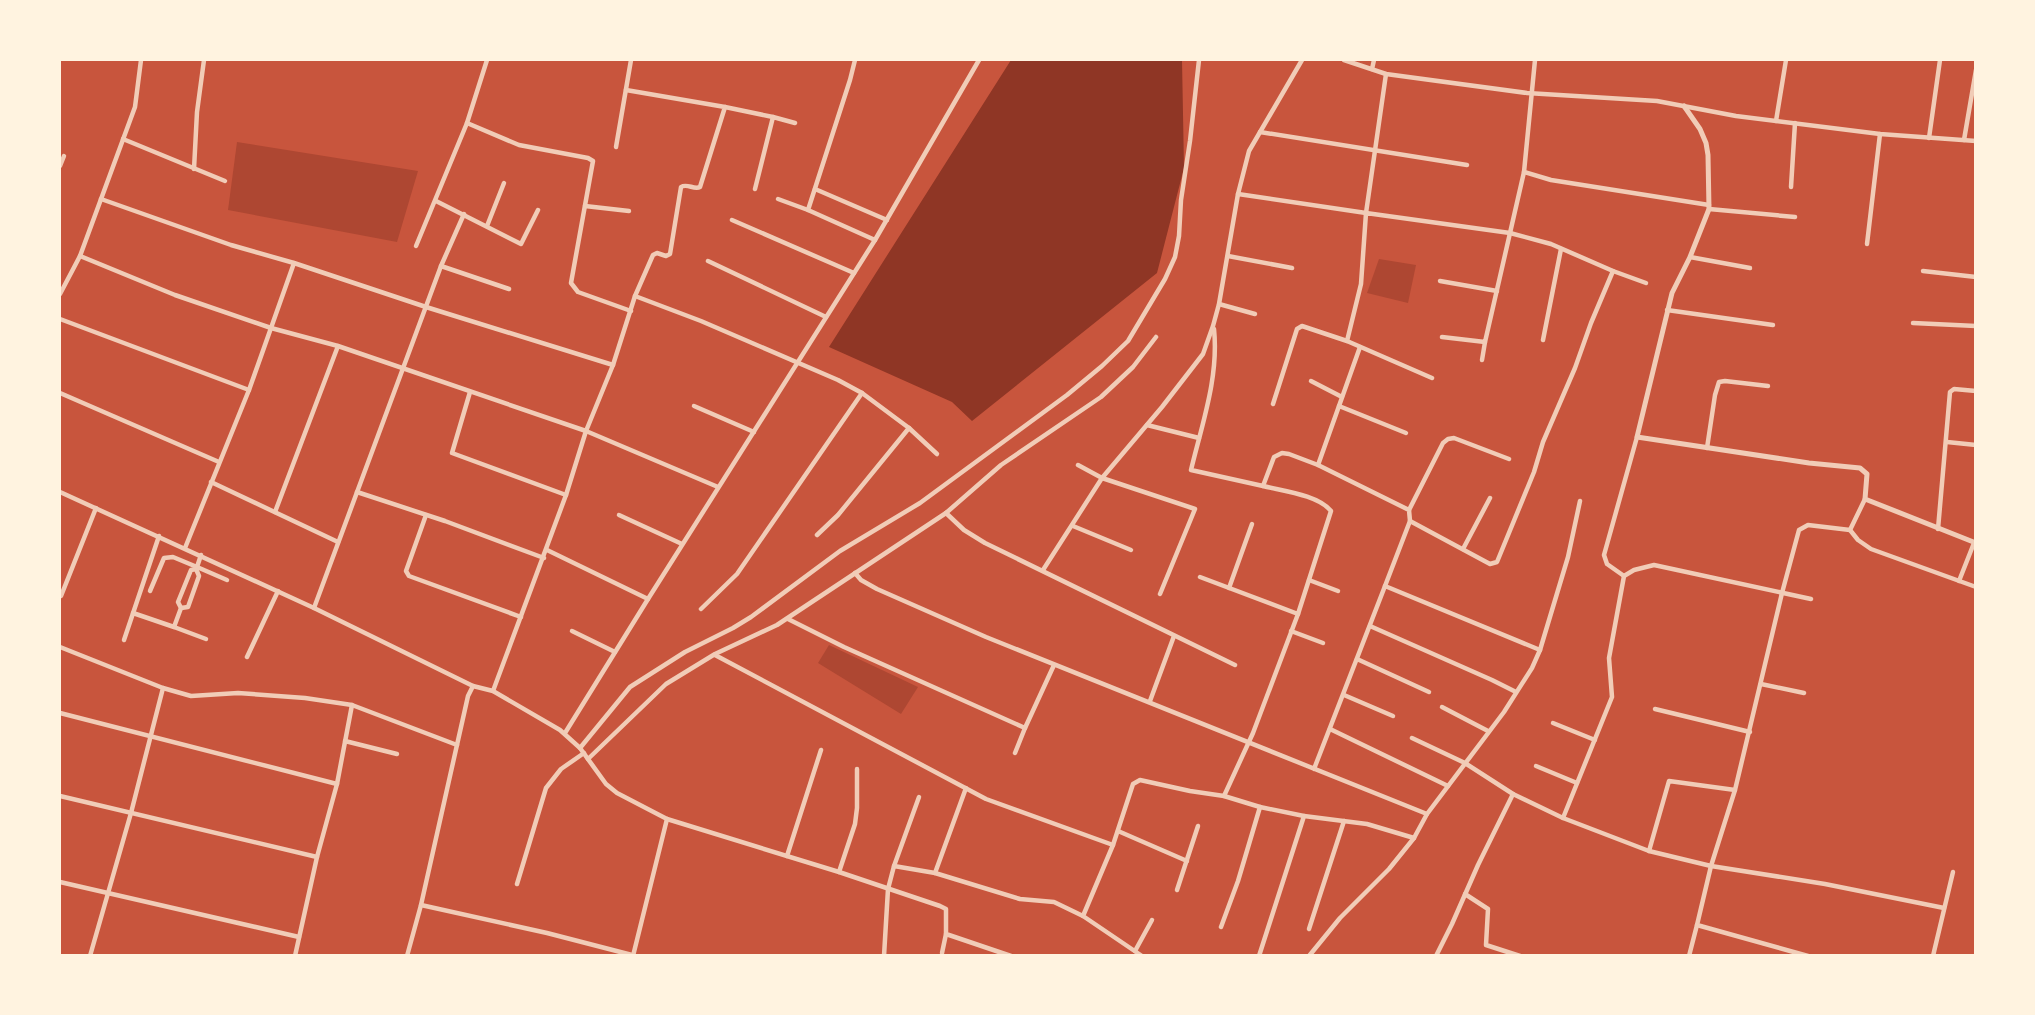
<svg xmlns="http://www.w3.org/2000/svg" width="2035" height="1015" viewBox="0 0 2035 1015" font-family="Raleway,sans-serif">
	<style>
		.green { fill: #ae4732 }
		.water { fill: #8f3625 }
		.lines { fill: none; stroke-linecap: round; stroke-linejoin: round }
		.minor { stroke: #f1ccb7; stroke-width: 4.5 }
		.tertiary { stroke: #f1ccb7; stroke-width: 5 }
	</style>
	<rect width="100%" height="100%" fill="#c8553d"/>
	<g class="green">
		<polygon points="237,142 418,171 397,242 228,210"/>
		<polygon points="1379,259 1416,265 1408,303 1367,293"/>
		<polygon points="829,645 918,687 901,714 818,663"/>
	</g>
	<polygon class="water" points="1011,60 1182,60 1184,168 1157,273 972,421 952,402 829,347"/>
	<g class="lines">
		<g class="minor">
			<polyline points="855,60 850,80 808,210 875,240"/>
			<polyline points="1344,60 1386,74 1527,93 1657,101 1736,116 1880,134 1976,141"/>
			<polyline points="1372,69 1374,60"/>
			<polyline points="725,107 773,117"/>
			<polyline points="1776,121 1786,60"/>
			<polyline points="467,123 519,145 588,158 593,161 571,283 578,292 631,311"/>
			<polyline points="1260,132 1467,165"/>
			<polyline points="1929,138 1940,60"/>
			<polyline points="123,139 225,181"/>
			<polyline points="1964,140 1976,70"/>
			<polyline points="616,147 631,60"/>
			<polyline points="60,166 64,156"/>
			<polyline points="194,169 197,112 204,60"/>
			<polyline points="1524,172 1551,180 1709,205"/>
			<polyline points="1791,187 1795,123"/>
			<polyline points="755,189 773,117 795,123"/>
			<polyline points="815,189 887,220"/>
			<polyline points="1238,194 1366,213 1386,74"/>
			<polyline points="101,199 231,245 294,263 426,307 613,365"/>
			<polyline points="778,199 808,210"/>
			<polyline points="436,201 521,244 538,210"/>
			<polyline points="585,206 629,211"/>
			<polyline points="1709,209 1795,217"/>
			<polyline points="732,220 854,273"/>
			<polyline points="487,226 504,183"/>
			<polyline points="1867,244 1880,134"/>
			<polyline points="416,246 467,123 487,60"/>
			<polyline points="80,256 175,295 271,328 338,346 586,431 718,487"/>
			<polyline points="1228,256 1292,268"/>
			<polyline points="1690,257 1750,268"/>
			<polyline points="708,261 826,317"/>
			<polyline points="441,266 509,289"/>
			<polyline points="1613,271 1646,283"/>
			<polyline points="1923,271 1976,277"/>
			<polyline points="1440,281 1497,291"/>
			<polyline points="60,294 80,256 135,107 141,60"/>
			<polyline points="635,296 701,321 838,380 862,393 737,574 701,609"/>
			<polyline points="1219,304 1255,314"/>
			<polyline points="1667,310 1773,325"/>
			<polyline points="60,319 249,390"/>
			<polyline points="1913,323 1976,326"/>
			<path d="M1214,329C1219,377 1202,424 1191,470L1263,486L1274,457L1282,453L1289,454L1318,465L1409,510L1410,521"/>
			<polyline points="1442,337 1485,342 1524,172 1535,60"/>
			<polyline points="1543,340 1561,249"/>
			<polyline points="1482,360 1485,342"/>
			<polyline points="1311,381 1342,397"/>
			<polyline points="470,392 452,453 566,495"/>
			<polyline points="60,393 219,462"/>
			<polyline points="1273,404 1297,329 1302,326 1347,341"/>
			<polyline points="694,406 754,432"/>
			<polyline points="1339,406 1360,347"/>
			<polyline points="1147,425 1199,438"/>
			<polyline points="909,428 937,454"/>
			<polyline points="1947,442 1976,445"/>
			<polyline points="1707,448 1715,395 1719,382 1725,381 1768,386"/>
			<polyline points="1078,465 1102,478 1195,509 1160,594"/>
			<polyline points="1318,465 1339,406 1406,433"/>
			<polyline points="211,482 338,542"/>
			<polyline points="60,492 314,608 473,686 493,691 560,730 580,748 606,784 617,793 667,819 839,872 940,906 946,909 946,934 1011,956"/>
			<polyline points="357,492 445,521 544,558"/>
			<polyline points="1409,510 1443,443 1448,439 1454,438 1509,459"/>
			<polyline points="275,512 338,346"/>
			<polyline points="946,513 964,530 985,543 1235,665"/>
			<polyline points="426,515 406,571 409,576 521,617"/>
			<polyline points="619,515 682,544"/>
			<polyline points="1073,526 1131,550"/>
			<polyline points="1938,529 1950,392 1954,389 1976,391"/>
			<polyline points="1850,530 1858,540 1871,549 1976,587"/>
			<polyline points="817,535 838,515 909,428 862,393"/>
			<polyline points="185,548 249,390 294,263"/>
			<polyline points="1463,549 1490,498"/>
			<polyline points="547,550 648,599"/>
			<polyline points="1043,570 1102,478 1162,407 1203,354 1213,326 1219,304 1238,194 1249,151 1302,60"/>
			<polyline points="855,573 861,580 877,589 986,637 1427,814 1504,712 1532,668 1540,650 1385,586 1314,769"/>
			<polyline points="1624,576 1607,564 1604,555 1637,437"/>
			<path d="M1200,577L1298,614L1331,511C1318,495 1283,491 1263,486"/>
			<polyline points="1309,580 1338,591"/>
			<polyline points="1959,581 1974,543"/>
			<polyline points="1385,586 1410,521 1490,564 1497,562 1534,472 1543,442 1575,368 1591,323 1613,271 1551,244 1510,233 1366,213 1361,284 1347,341 1432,378"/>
			<polyline points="1229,588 1252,524"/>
			<polyline points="150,591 164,558 173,557 197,567 201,555"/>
			<polyline points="61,596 96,508"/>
			<polyline points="181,608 188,607 199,576 196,569"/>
			<polyline points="314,608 441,266 464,214"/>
			<polyline points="133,613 174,627 181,608 178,602 191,570 196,569 197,567 227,580"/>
			<polyline points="788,619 844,647 1025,728 1054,665"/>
			<polyline points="1370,626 1492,680 1516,692"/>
			<polyline points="174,627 206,639"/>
			<polyline points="572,631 615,652"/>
			<polyline points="1291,631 1323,643"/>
			<polyline points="124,640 159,536"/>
			<polyline points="60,647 163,688 191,696 238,693 305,698 352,705 457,745"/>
			<polyline points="1540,650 1568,557 1580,501"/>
			<polyline points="715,655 986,799 1113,845 1083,916 1142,956"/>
			<polyline points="247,657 278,591"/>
			<polyline points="1357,659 1429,692"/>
			<polyline points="1761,684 1804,693"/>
			<path d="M493,691L566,495L586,431L613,365L635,296L653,255L657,253L666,256L670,254L681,187C687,183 694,190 700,187L725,107L626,90"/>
			<polyline points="1344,695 1393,716"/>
			<polyline points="1150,701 1174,636"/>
			<polyline points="1442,707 1488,731"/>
			<polyline points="1655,709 1750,732"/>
			<polyline points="60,713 337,784"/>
			<polyline points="1553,723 1595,740"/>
			<polyline points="1330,729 1448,786"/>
			<polyline points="565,733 648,599 875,240 979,60"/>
			<polyline points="1412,738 1465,763 1513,794"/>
			<polyline points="345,741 397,754"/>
			<polyline points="580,748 630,687 685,652 733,628 751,617 840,551 920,503 1067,395 1102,366 1128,341 1165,279 1175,257 1179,236 1181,200 1190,141 1199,60"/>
			<polyline points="1015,753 1025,728"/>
			<polyline points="588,759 666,684 715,654 777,625 946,513 1001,465 1101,397 1133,367 1156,337"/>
			<polyline points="1536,766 1577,783"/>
			<polyline points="60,796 317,857"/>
			<polyline points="1224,796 1253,733 1298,614"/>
			<polyline points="1563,818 1612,697 1609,658 1624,576 1634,570 1654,565 1811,599"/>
			<polyline points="1118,831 1187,861"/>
			<polyline points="1113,845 1133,784 1140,780 1190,791 1224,796 1260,807"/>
			<polyline points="1649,851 1669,781 1735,790"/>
			<polyline points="787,856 821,750"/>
			<polyline points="894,866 919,797"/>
			<polyline points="839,872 855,824 857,808 857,769"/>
			<polyline points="935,873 1020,899 1054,902 1083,916"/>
			<polyline points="60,882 299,937"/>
			<polyline points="517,884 546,788 561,769 584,753"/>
			<polyline points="1177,890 1198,826"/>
			<polyline points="1465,894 1488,909 1486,945 1520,956"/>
			<polyline points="421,905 547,933 632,955"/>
			<polyline points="1221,927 1238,881 1260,807 1304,816"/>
			<polyline points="1309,929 1344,821"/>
			<polyline points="1135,951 1152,920"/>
			<polyline points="942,953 946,934"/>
			<polyline points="90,956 131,813 163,688"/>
			<polyline points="295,956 317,857 337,784 352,705"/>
			<polyline points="407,956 421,905 468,696 473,686"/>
			<polyline points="633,956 667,819"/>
			<polyline points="884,956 888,889 894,866 935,873 966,788"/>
			<polyline points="1259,956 1304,816 1367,824 1414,838"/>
			<polyline points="1309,956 1340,918 1389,869 1414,838 1427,814"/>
			<polyline points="1436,956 1452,924 1478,865 1513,794 1563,818 1649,851 1711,866 1825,884 1944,908"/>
			<polyline points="1689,956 1697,925"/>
			<polyline points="1808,956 1697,925 1711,866 1735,790 1782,593 1799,530 1808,525 1850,530 1865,499"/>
			<polyline points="1933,956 1953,872"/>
		</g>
		<polyline class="tertiary" points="1684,106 1700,129 1706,143 1708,155 1709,209 1690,257 1672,293 1637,437 1809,463 1860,468 1867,474 1865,499 1976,543"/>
	</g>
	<rect width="2035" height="1015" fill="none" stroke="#fff3e0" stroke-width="122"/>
</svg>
